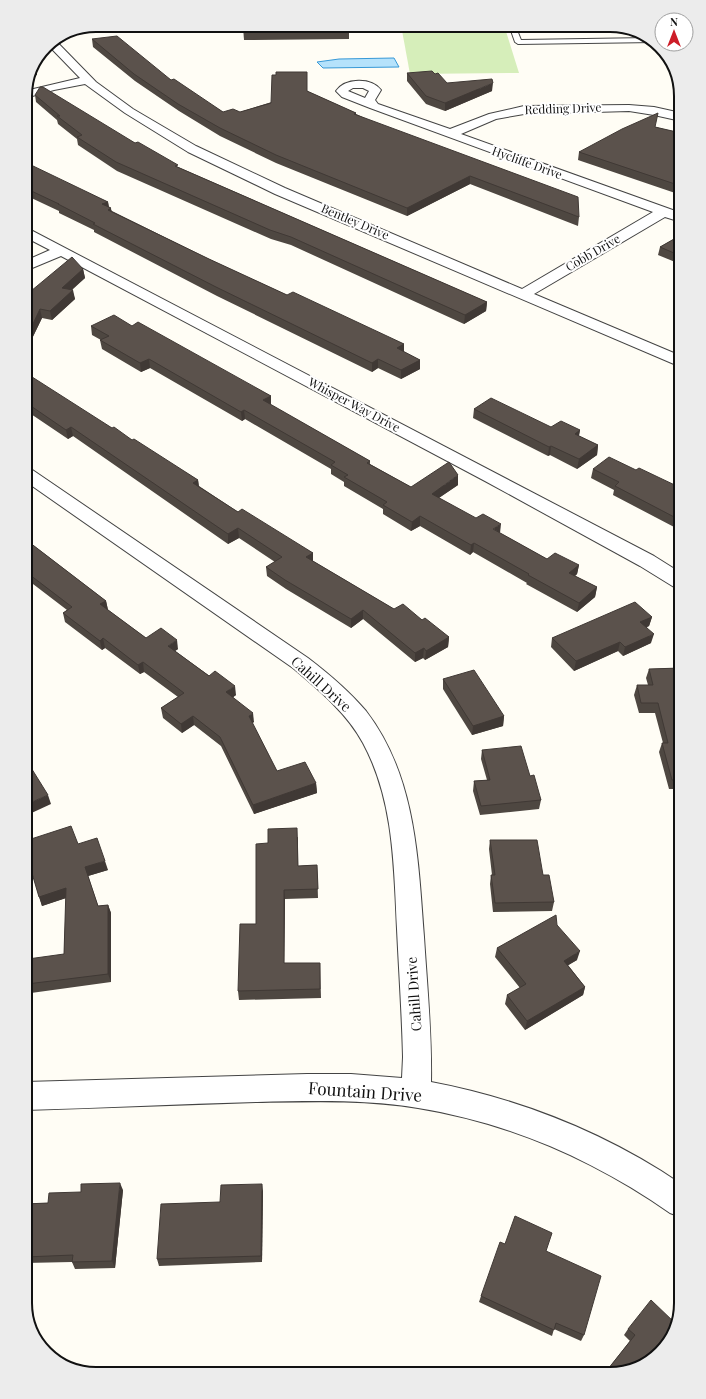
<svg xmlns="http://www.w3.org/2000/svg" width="706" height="1399" viewBox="0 0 706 1399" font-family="'Playfair Display',serif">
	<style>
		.green { fill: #d6eeba }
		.water { fill: #b5e2fb; stroke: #3799d7 }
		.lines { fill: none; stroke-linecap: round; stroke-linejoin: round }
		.service-casing { stroke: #444; stroke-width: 2 }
		.minor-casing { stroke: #444; stroke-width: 2 }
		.service { fill: #fff; fill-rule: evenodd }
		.minor { fill: #fff; fill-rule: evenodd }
		.wall { fill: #4e4741 }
		.shaded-wall { fill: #403935 }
		.building { fill: #5b524c; stroke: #403935 }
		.labels { text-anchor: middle; stroke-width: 4; stroke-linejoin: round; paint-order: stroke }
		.far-street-label { font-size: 12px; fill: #111; stroke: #fff }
		.street-label { font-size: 14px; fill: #111; stroke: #fff }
		.near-street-label { font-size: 17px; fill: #111; stroke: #fff }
		.rim { fill: none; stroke: #111; stroke-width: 2 }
	</style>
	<rect width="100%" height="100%" fill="#fffdf5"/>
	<polygon class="green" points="401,25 504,25 519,73 410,74"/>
	<polygon class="water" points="394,58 399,67 323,68 317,62 339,59"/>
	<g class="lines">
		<g class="service-casing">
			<polygon id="service" points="509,25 515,25 521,40 649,38 655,42 518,44 515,42"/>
		</g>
		<g class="minor-casing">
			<g id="minor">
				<path d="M55,40L96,82L133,109L196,146L285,188L522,289L653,212L370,108L342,97L336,91C345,78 371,77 381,90L375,100L378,104L450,129L489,114L524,106L629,105L654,107L681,113V121L654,115L629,111L524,114L496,119L461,134L681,213V222L665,217L534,294L681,356V367L275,194L188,152L125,113L85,84L54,90L25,98V91L80,78L48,45ZM353,88H363L369,91L365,98L348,91Z"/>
				<polygon points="25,227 654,556 681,573 681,589 674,587 640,566 485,481 61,256 25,271 25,261 50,250 25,237"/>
				<path d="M25,468L31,469L308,658C329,674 349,691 366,711C416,776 418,859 424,937C427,985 432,1034 431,1082C520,1099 606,1133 681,1184V1217L670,1213C594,1160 510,1123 418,1108C365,1099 310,1101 257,1102C180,1104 102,1108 25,1110V1082L307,1074H351L402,1078L403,1057C402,1014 399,972 397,929C394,867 394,800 363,743C347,713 319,690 293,668L25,481Z"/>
			</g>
		</g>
		<use href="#service" class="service"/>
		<use href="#minor" class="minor"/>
	</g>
	<g class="wall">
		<polygon points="349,25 349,39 244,40 243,27"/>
		<polygon points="575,25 615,25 633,32 579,33"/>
		<polygon points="92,39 171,80 223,112 240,112 307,91 356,113 356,114 579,217 578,226 470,184 407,216 276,163 220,136 179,111 135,81 93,47"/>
		<polygon points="407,73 435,74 447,83 492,91 445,111 426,104 407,81"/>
		<polygon points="35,95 135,143 178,167 487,302 486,311 464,324 291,245 271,239 117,171 78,145 77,139 58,124 57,120 36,102"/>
		<polygon points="655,127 681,133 681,195 578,160 579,152"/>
		<polygon points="25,164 108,202 109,207 112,211 209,259 287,295 404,344 404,352 420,360 420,369 401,379 378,368 372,372 217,296 94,232 94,230 59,213 59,211 25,195"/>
		<polygon points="681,235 681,264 680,264 658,255 660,247"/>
		<polygon points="83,269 85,278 72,290 75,299 52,320 42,318 26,351 25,351 25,296"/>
		<polygon points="91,326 132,326 271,396 271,405 370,461 370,464 411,487 458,485 439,498 500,533 547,559 579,565 577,574 575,576 597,587 595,597 577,612 526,584 527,583 473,552 470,555 420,526 411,531 383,514 383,509 344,486 344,482 331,474 331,469 245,419 242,421 150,368 141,372 102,349 100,340 101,340 92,335"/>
		<polygon points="25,377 132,440 198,480 199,486 238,512 313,553 313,561 394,609 422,620 449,637 448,647 425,660 423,658 415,662 363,619 351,628 286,589 267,576 266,567 275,562 239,538 228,544 73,436 68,439 25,410"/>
		<polygon points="474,409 551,427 580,430 579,436 598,445 597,455 577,469 550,455 548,456 473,418"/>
		<polygon points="593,469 636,470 681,488 681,524 676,528 613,495 614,490 591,478"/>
		<polygon points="25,539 106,601 108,610 146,638 178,649 175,651 236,695 233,697 254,722 252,723 277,771 316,783 317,793 254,814 221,746 194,725 182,733 163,718 161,708 178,697 144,672 140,674 105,648 102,650 65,622 63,613 67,610 33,584 26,588 25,588"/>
		<polygon points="652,617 649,626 647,627 651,643 623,656 618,651 574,671 551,647 552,638"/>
		<polygon points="681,668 681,804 677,789 669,789 659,752 662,743 663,743 655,713 639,713 634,695 637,685 648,685 646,678 649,669"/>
		<polygon points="443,679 504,716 503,726 472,735 443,689"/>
		<polygon points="482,750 541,800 539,809 480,815 473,791 474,781 487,780 481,759"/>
		<polygon points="298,837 298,866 317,865 318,898 285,899 284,963 320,963 321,998 239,1000 238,991 256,924 268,843"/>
		<polygon points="490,840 543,875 554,902 552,911 493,912 490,884 491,875 492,875 489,849"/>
		<polygon points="25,841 78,844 108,870 88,876 98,906 108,905 111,913 111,982 31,993 27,984 64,954 66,898 42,906 32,872 25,874"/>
		<polygon points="557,925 577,960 568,965 585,987 583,995 525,1030 505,1004 507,995 520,988 495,957 497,948"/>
		<polygon points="123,1190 115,1268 75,1269 72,1262 25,1263 25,1204 48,1203 81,1192"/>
		<polygon points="263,1191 262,1262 159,1266 157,1259 220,1202"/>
		<polygon points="505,1244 546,1251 584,1335 581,1341 554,1329 552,1336 479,1302 481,1296"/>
		<polygon points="675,1323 637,1369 610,1374 605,1374 608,1369 630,1341 624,1335 628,1329"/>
	</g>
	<g class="shaded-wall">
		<polygon points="36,68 37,75 32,76"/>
		<polygon points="493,83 492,91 445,111 445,103"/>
		<polygon points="470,176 470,184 407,216 407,208"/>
		<polygon points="108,202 109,209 111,208 112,217 102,204"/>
		<polygon points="83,269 85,278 64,296 62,288"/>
		<polygon points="73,290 75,299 52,320 50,311"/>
		<polygon points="487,302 486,311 464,324 465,315"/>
		<polygon points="40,309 42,318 26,351 25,345 25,341"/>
		<polygon points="404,344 404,353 397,348"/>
		<polygon points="149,359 150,368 141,372 140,363"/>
		<polygon points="378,359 378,368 372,372 372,363"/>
		<polygon points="420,360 420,369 401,379 401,370"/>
		<polygon points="271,396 271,405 263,409 263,400"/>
		<polygon points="244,410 245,419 242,421 241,412"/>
		<polygon points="71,427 73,436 68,439 66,430"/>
		<polygon points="580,430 578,439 575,434"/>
		<polygon points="598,445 597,455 577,469 579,459"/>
		<polygon points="551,446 550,455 548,456 549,447"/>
		<polygon points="458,475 458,485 431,503 432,494"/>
		<polygon points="198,480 199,489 193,483"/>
		<polygon points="420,516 420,526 411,531 412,522"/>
		<polygon points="681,517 681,524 676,528 678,519"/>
		<polygon points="501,524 500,533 493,529"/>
		<polygon points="238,528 239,538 228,544 228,534"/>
		<polygon points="474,543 473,552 470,555 471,545"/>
		<polygon points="313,553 313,562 306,557"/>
		<polygon points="579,565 577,574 568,582 569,573"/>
		<polygon points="30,575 33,584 26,588 25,585 25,578"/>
		<polygon points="597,587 595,597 577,612 579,603"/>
		<polygon points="106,601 108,610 100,604"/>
		<polygon points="363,610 363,619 351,628 351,619"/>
		<polygon points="652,617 649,626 638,631 640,622"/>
		<polygon points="654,634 651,643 623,656 625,647"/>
		<polygon points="449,637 448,647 425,660 426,651"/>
		<polygon points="103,638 105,648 102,650 100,641"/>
		<polygon points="177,640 178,649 169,655 168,646"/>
		<polygon points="620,642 618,651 574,671 576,661"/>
		<polygon points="424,648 423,658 415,662 415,653"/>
		<polygon points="143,662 144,672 140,674 138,665"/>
		<polygon points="235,686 236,695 227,702 226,692"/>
		<polygon points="253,713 254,722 249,725 249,716"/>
		<polygon points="193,716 194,725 182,733 181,724"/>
		<polygon points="504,716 503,726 472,735 473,726"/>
		<polygon points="316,783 317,793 254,814 253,805"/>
		<polygon points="48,795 51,804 25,816 25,805"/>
		<polygon points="105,861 108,870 88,876 85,867"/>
		<polygon points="29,863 32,872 25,874 25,864"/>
		<polygon points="66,888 69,897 42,906 39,897"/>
		<polygon points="284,890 285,899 284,972"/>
		<polygon points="108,905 111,913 111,982 108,974"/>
		<polygon points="580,951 577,960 562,969 564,961"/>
		<polygon points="585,987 583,995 525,1030 527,1021"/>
		<polygon points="120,1183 123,1190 115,1268 112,1261"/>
		<polygon points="262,1184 263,1191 262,1262 261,1256"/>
	</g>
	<g class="building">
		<polygon points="243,25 349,25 349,26 243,27"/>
		<polygon points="117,36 171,80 174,79 223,112 233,109 240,112 271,103 272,75 276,75 276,72 307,72 307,91 356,113 354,114 578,197 579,217 470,176 407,208 276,155 220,128 178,104 134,74 92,39"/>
		<polygon points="432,71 435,74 438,73 447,83 492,79 493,83 445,103 426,96 407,73"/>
		<polygon points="40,87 43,87 135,143 138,142 178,165 175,166 487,302 465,315 291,237 270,230 116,162 77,137 82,135 57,116 60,116 35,95"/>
		<polygon points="658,113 655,127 681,133 681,186 579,152 622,129"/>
		<polygon points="25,164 29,166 31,165 108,202 102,204 111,208 108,210 209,259 287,295 293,292 404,344 397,348 420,360 401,370 378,359 372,363 216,287 93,224 95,223 58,204 59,204 25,188"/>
		<polygon points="681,235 681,256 660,247"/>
		<polygon points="72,257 83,269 62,288 73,290 50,311 40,309 25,341 25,296"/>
		<polygon points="114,315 132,326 138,322 271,396 263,400 370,461 367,463 411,487 449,462 458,475 432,494 476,518 483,514 501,524 493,529 547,559 555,553 579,565 569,573 597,587 579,603 528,575 529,574 474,543 471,545 420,516 412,522 383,505 387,502 344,477 348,475 331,465 335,462 244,410 241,412 149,359 140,363 100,340 109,336 91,326"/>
		<polygon points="29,375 112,428 114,427 132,440 134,439 198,480 193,483 238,512 242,509 313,553 306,557 394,609 403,604 422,620 425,618 449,637 426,651 424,648 415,653 363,610 351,619 285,580 266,567 282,557 238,528 228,534 71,427 66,430 25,402 25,377"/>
		<polygon points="491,398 551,427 561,421 580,430 575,434 598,445 579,459 551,446 549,447 474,409"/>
		<polygon points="609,457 636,470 639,468 681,488 681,517 678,519 615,486 619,482 593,469"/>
		<polygon points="25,539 106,601 100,604 146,638 161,628 177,640 168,646 209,676 215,671 235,686 226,692 253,713 249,716 277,771 305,762 316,783 253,805 220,737 193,716 181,724 161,708 184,693 143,662 138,665 103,638 100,641 63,613 72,607 30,575 25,578"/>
		<polygon points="635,602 652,617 640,622 654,634 625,647 620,642 576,661 552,638"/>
		<polygon points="681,668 681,784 680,780 672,780 662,743 668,743 658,703 641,703 637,685 653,685 649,669"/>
		<polygon points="474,670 504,716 473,726 443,679"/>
		<polygon points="521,746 530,776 534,775 541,800 481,806 474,781 490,780 482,750"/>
		<polygon points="25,758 48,795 25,805"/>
		<polygon points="71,826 78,844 97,838 105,861 85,867 98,906 108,905 108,974 27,984 28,959 64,954 66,888 39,897 29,863 25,864 25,841"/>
		<polygon points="297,828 298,866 317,865 318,889 284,890 284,963 320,963 320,989 238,991 240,924 256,924 256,844 268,843 268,829"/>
		<polygon points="490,840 537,840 543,875 549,875 554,902 495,903 491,875 495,875"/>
		<polygon points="556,915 557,925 580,951 564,961 585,987 527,1021 507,995 526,984 497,948"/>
		<polygon points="120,1183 112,1261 72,1262 73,1255 25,1257 25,1204 48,1203 49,1193 81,1192 81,1184"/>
		<polygon points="262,1184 261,1256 157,1259 161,1204 220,1202 221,1185"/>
		<polygon points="515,1216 552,1233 546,1251 601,1276 584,1335 556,1323 554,1330 481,1296 500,1242 505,1244"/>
		<polygon points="651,1300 675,1323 669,1343 637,1369 613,1373 608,1369 635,1335 628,1329"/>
	</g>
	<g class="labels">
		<g class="far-street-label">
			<text transform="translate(563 109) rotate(-2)" y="4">Redding Drive</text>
			<text transform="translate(527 163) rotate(20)" y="4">Hycliffe Drive</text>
			<text transform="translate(355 222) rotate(23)" y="4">Bentley Drive</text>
			<text transform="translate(593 253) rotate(-30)" y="4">Cobb Drive</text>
			<text transform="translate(354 405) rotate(28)" y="4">Whisper Way Drive</text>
		</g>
		<g class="street-label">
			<text transform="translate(321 684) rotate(42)" y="5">Cahill Drive</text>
			<text transform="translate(414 994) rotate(-94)" y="5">Cahill Drive</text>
		</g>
		<g class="near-street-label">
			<text transform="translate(365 1092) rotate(4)" y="6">Fountain Drive</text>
		</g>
	</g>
	<path d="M0 0H706V1399H0ZM96 32H610A64 64 0 0 1 674 96V1303A64 64 0 0 1 610 1367H96A64 64 0 0 1 32 1303V96A64 64 0 0 1 96 32Z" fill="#ececec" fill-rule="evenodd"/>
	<path class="rim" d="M96 32H610A64 64 0 0 1 674 96V1303A64 64 0 0 1 610 1367H96A64 64 0 0 1 32 1303V96A64 64 0 0 1 96 32Z"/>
	<g transform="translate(674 32)"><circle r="19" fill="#ffffff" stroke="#a0a0a0"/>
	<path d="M0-3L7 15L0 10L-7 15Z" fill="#cd1d28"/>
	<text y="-6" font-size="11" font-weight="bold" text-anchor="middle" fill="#111111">N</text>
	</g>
</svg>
